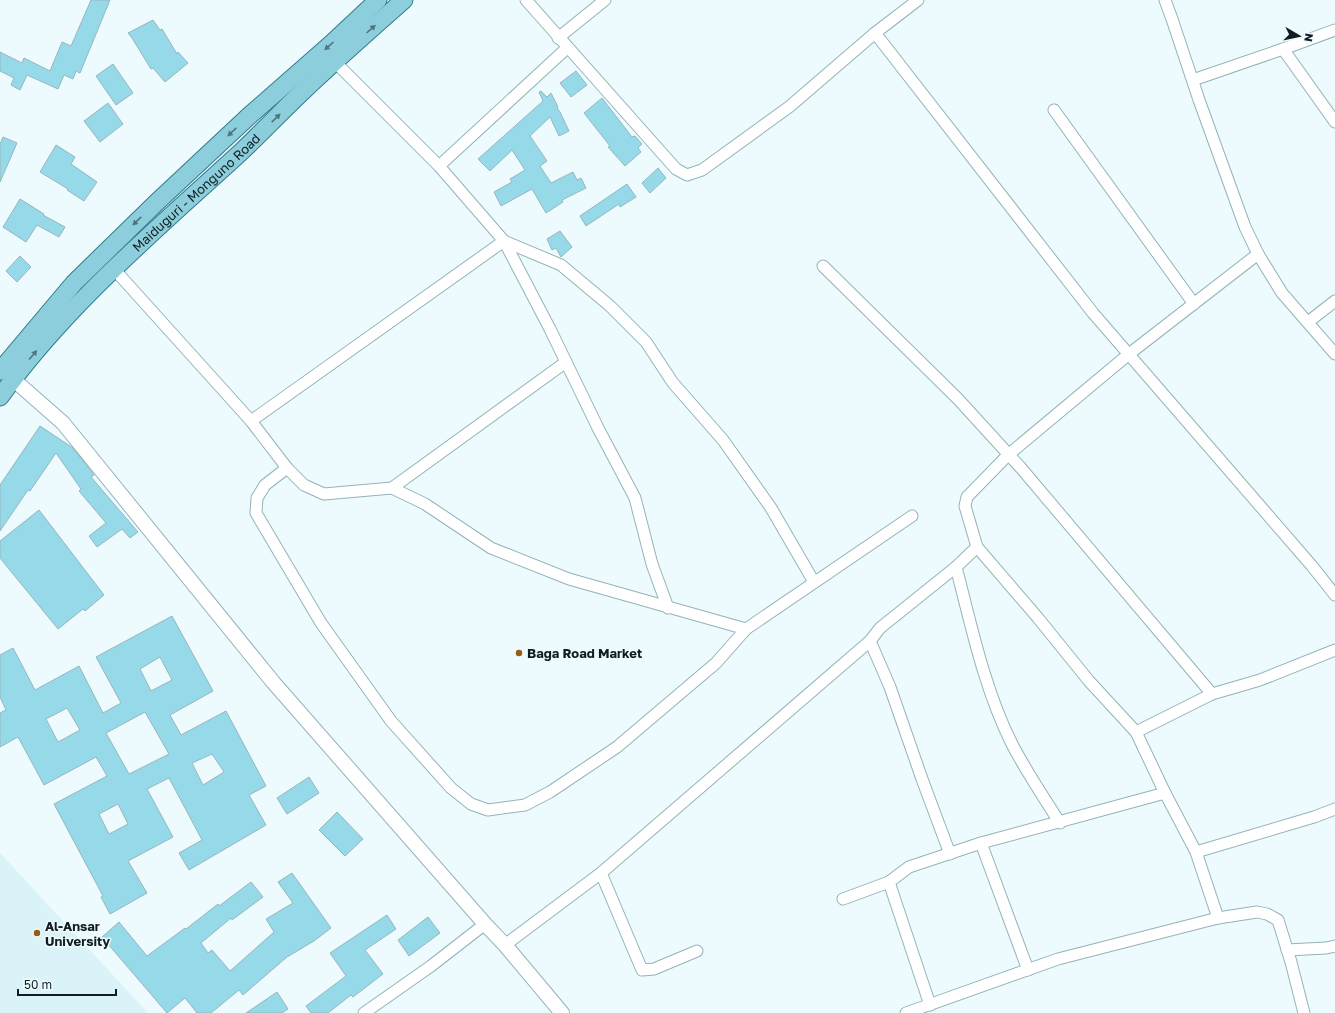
<svg xmlns="http://www.w3.org/2000/svg" width="1335" height="1013" viewBox="0 0 1335 1013" font-family="'Golos Text',sans-serif">
	<style>
		.built { fill: #d9f3f8 }
		.building { fill: #96dae9; stroke: #96b6bd; fill-rule: evenodd }
		.lines { fill: none; stroke-linecap: round; stroke-linejoin: round }
		.minor-casing { stroke: #93b3ba; stroke-width: 13 }
		.tertiary-casing { stroke: #93b3ba; stroke-width: 16 }
		.primary-casing { stroke: #307b8b; stroke-width: 19 }
		.minor { stroke: #fff; stroke-width: 11 }
		.tertiary { stroke: #fff; stroke-width: 14 }
		.primary { stroke: #8dcedc; stroke-width: 17 }
		.oneway { fill: #4f767e }
		.poi-dot { fill: #965c1a; stroke: #eefbfe; stroke-width: 1.5 }
		.labels { text-anchor: middle; stroke-width: 3; stroke-linejoin: round; paint-order: stroke }
		.street-label { font-size: 13px; fill: #111d20; stroke: #eefbfe }
		.poi-label { font-size: 13px; font-weight: bold; fill: #111d20; stroke: #eefbfe; text-anchor: start }
	</style>
	<rect width="100%" height="100%" fill="#eefbfe"/>
	<polygon class="built" points="0,853 148,1013 0,1013"/>
	<g class="building">
		<polygon points="91,0 110,0 80,73 76,71 73,79 64,75 58,89 27,75 20,90 11,85 14,78 0,71 0,52 22,63 24,58 50,71 62,42 71,46"/>
		<polygon points="153,20 160,30 162,29 177,54 178,52 188,63 165,82 153,68 151,69 132,38 128,33"/>
		<polygon points="113,64 133,93 116,105 96,76"/>
		<polygon points="576,71 587,85 571,97 560,83"/>
		<polygon points="541,91 547,97 551,93 558,107 557,108 560,112 569,131 559,136 550,117 530,136 547,161 540,166 551,183 573,172 577,180 581,178 586,188 562,200 563,202 546,213 532,189 501,206 494,192 512,182 510,179 525,170 512,150 490,171 478,159 543,101 539,92"/>
		<polygon points="602,98 632,137 635,136 642,144 638,148 641,152 625,166 608,147 610,146 584,113"/>
		<polygon points="108,103 123,124 100,142 84,121"/>
		<polygon points="3,137 17,143 0,182 0,144"/>
		<polygon points="56,145 75,157 71,164 97,182 84,201 67,190 68,189 40,172"/>
		<polygon points="658,168 666,178 650,193 642,183"/>
		<polygon points="627,184 636,197 620,207 619,204 586,226 580,216"/>
		<polygon points="20,199 44,214 43,215 65,227 59,237 37,225 26,242 3,227"/>
		<polygon points="560,231 572,247 561,257 556,248 552,250 547,239"/>
		<polygon points="20,256 31,267 17,282 6,271"/>
		<polygon points="40,426 73,448 94,475 91,477 138,532 130,538 122,529 97,547 89,536 106,523 79,491 81,489 56,453 30,491 28,490 0,531 0,485"/>
		<polygon points="39,510 104,595 85,611 83,609 58,629 0,558 0,541"/>
		<path d="M172,616L213,691L170,715L181,735L226,711L266,786L249,795L266,825L189,870L179,853L202,840L169,778L147,789L173,837L128,861L147,893L110,914L101,897L103,896L54,804L107,776L96,757L44,785L18,737L0,747V713L6,710L0,697V655L13,648L35,690L79,666L103,713L121,703L96,657ZM160,657L172,680L151,691L140,669ZM67,708L80,730L58,742L46,719ZM145,712L169,754L129,774L106,733ZM212,754L224,772L203,785L192,763ZM118,804L128,824L109,834L99,814Z"/>
		<polygon points="309,777 319,793 287,814 277,798"/>
		<polygon points="337,812 363,839 345,856 319,830"/>
		<polygon points="292,873 331,928 314,941 287,957 243,995 239,990 211,1013 197,1013 185,998 167,1013 102,937 119,922 147,956 185,928 186,929 218,904 219,906 251,882 263,897 232,920 231,918 201,943 208,953 212,950 230,971 274,932 266,919 293,903 278,882"/>
		<polygon points="387,915 396,929 365,950 383,974 353,997 351,995 328,1013 311,1013 306,1006 346,976 330,953"/>
		<polygon points="428,917 440,933 409,956 398,940"/>
		<polygon points="277,992 288,1009 282,1013 246,1013"/>
	</g>
	<g class="lines">
		<g class="minor-casing">
			<g id="minor">
				<polyline points="526,0 676,169 687,175 702,170 789,107 875,33 918,0"/>
				<polyline points="1165,0 1172,19 1199,100 1245,227 1258,254 1282,293 1335,354"/>
				<polyline points="875,33 1093,313 1312,566 1335,595"/>
				<polyline points="558,38 605,0"/>
				<polyline points="1283,49 1335,122"/>
				<polyline points="335,62 439,166 504,241 550,329 598,428 635,498 652,564 668,608"/>
				<polyline points="1193,80 1283,49 1335,30"/>
				<polyline points="1054,110 1194,304"/>
				<polyline points="439,166 567,48"/>
				<polyline points="504,241 561,265 610,306 646,342 673,383 723,440 771,508 814,582"/>
				<polyline points="823,266 958,399 1021,468 1212,694"/>
				<polyline points="114,269 251,421 287,468 304,485 324,494 392,488 566,362"/>
				<polyline points="1308,322 1335,301"/>
				<polyline points="251,421 504,241"/>
				<polyline points="287,468 265,485 257,498 256,513 321,623 391,721 451,788 471,804 488,810 525,805 550,792 617,747 716,663 746,629 912,516"/>
				<polyline points="392,488 425,504 491,548 569,579 746,629"/>
				<path d="M956,567C971,624 984,688 1011,742C1025,770 1043,796 1060,823"/>
				<polyline points="870,641 890,687 922,779 950,854"/>
				<polyline points="1136,732 1212,694 1260,680 1335,650"/>
				<polyline points="981,843 1028,970"/>
				<polyline points="1196,852 1314,817 1335,809"/>
				<polyline points="601,873 642,970 654,969 697,951"/>
				<polyline points="889,882 930,1005"/>
				<polyline points="843,899 889,882 909,867 981,843 1165,793"/>
				<polyline points="1218,918 1196,852 1165,793 1136,732 1089,681 1038,618 977,547 965,506 967,497 1008,455 1129,354 1258,254"/>
				<polyline points="505,945 601,873 870,641 880,628 956,567 977,547"/>
				<polyline points="1287,950 1326,948 1335,946"/>
				<polyline points="364,1013 431,966 485,924"/>
				<polyline points="906,1013 1058,959 1218,918 1257,912 1267,914 1278,920 1291,962 1304,1013"/>
			</g>
		</g>
		<g class="tertiary-casing">
			<polyline id="tertiary" points="13,379 63,423 273,682 485,924 505,945 562,1013"/>
		</g>
		<g class="primary-casing">
			<g id="primary">
				<polyline points="0,371 74,283 157,202 249,116 330,45 378,0"/>
				<path id="s1" d="M0,397C68,303 156,230 241,152C261,133 281,112 301,93C335,61 370,30 404,0"/>
			</g>
		</g>
		<use href="#minor" class="minor"/>
		<use href="#tertiary" class="tertiary"/>
		<use href="#primary" class="primary"/>
	</g>
	<defs><path id="oneway-solid" d="M-6-.8H1V-3.2L6.5 0L1 3.2V.8H-6Z"/></defs>
	<g class="oneway">
		<use href="#oneway-solid" transform="translate(371 29) rotate(-42)"/>
		<use href="#oneway-solid" transform="translate(329 46) rotate(138)"/>
		<use href="#oneway-solid" transform="translate(276 118) rotate(-44)"/>
		<use href="#oneway-solid" transform="translate(232 132) rotate(137)"/>
		<use href="#oneway-solid" transform="translate(137 221) rotate(136)"/>
		<use href="#oneway-solid" transform="translate(33 355) rotate(-50)"/>
	</g>
	<g class="poi-dot">
		<circle cx="519" cy="653" r="4"/>
		<circle cx="37" cy="933" r="4"/>
	</g>
	<g class="labels">
		<g class="street-label">
			<text dy="5" stroke="none"><textPath href="#s1" startOffset="284">Maiduguri - Monguno Road</textPath></text>
		</g>
		<g class="poi-label">
			<text x="527" y="658">Baga Road Market</text>
			<text x="45" y="931">Al-Ansar<tspan x="45" dy="15">University</tspan></text>
		</g>
	</g>
	<g transform="translate(1299 36) rotate(99)" stroke="#eefbfe" stroke-width="3" paint-order="stroke">
	<path d="M0-3L7 15L0 10L-7 15Z" fill="#111d20"/>
	<text y="-6" font-size="11" font-weight="bold" text-anchor="middle" fill="#111d20">N</text>
	</g>
	<path d="M18 989v6h98v-6" fill="none" stroke="#111d20" stroke-width="2"/>
	<text x="24" y="989" font-size="12" fill="#111d20" stroke="#eefbfe" stroke-width="3" paint-order="stroke">50 m</text>
</svg>
